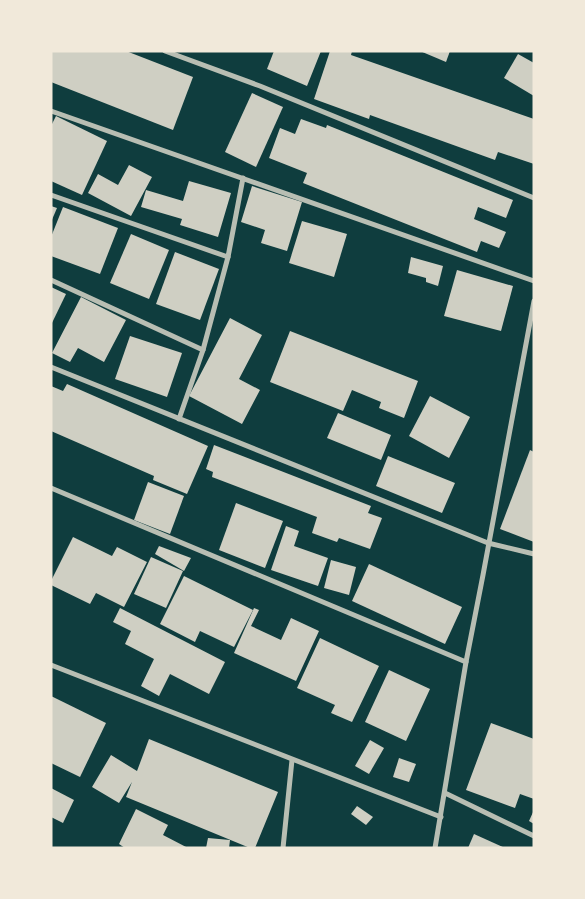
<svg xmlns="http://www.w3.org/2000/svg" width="585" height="899" viewBox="0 0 585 899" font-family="Lato,sans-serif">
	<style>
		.building { fill: #cfcfc3 }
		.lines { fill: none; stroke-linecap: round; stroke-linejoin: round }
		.minor { stroke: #b8beb3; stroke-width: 5 }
	</style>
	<rect width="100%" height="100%" fill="#0f3d3e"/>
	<g class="building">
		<polygon points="51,51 126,51 193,77 173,130 51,82"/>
		<polygon points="274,51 321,51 307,86 267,69"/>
		<polygon points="330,51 352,51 351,55 534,119 534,164 498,152 495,160 370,115 369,119 314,99"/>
		<polygon points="420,51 450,51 446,62"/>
		<polygon points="518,54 534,63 534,96 504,78"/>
		<polygon points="252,93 283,107 256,167 225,152"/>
		<polygon points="56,116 107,141 82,195 51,181 51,126"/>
		<polygon points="301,119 326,128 327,125 513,200 506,218 478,207 474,219 506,232 499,248 481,241 477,252 303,183 307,173 269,158 280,128 295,134"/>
		<polygon points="129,165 152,177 131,216 88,193 98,174 118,185"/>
		<polygon points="189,181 231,193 218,237 180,225 182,219 141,207 146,190 183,201"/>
		<polygon points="252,186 302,202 287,251 261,243 265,230 241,222"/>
		<polygon points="51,206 57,208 51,222"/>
		<polygon points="63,207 118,228 100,274 51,256 51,237"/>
		<polygon points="302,221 347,234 334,277 289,263"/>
		<polygon points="131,234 169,250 149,299 110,283"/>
		<polygon points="175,252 219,269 200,320 156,304"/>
		<polygon points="411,257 443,266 438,286 426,282 426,278 408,273"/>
		<polygon points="457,270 513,286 501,331 444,316"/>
		<polygon points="51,287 66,294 51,325"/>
		<polygon points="81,297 126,320 104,362 78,348 70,362 52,353"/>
		<polygon points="230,318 262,335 239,379 260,390 242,424 189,396"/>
		<polygon points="290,331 418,381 404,418 379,408 381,402 352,390 343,411 270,382"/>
		<polygon points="130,336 182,353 167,397 115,379"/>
		<polygon points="67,384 208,446 187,494 153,480 154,476 51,431 51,386 63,391"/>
		<polygon points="430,396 470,417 449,458 409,436"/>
		<polygon points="338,413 391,435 381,460 327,438"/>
		<polygon points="214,445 371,506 368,513 382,518 370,549 339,538 337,542 312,533 317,517 212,477 213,472 206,469"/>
		<polygon points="530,450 534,452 534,542 500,529"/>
		<polygon points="388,456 455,483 442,513 376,486"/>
		<polygon points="148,482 184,496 170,534 134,520"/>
		<polygon points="236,503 283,521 265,568 219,550"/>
		<polygon points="286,526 299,531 294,546 328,558 318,586 271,570"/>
		<polygon points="73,537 112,556 117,547 147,562 124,607 96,593 90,604 51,585 51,581"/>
		<polygon points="159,546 191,558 184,571 155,554"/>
		<polygon points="151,557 183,571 166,608 134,594"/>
		<polygon points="331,560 356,567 349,595 324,588"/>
		<polygon points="369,564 462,607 445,644 352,601"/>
		<polygon points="184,576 253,610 234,647 200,631 195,642 160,624"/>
		<polygon points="120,608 225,662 209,694 170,674 159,696 141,686 154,659 125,644 131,631 113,622"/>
		<polygon points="254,608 259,610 251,626 281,640 291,618 319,631 296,681 234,653"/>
		<polygon points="320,638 379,666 352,722 331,713 335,705 297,688"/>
		<polygon points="389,670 430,689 406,741 365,722"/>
		<polygon points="51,696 106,723 80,777 51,763"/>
		<polygon points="491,723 534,739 534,799 520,794 515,808 466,790"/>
		<polygon points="149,739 278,792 255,848 250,848 126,797 132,782 119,803 92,787 111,755 137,771"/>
		<polygon points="370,740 384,748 369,774 355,766"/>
		<polygon points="399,758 416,764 409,782 393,777"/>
		<polygon points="51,788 74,800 63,823 51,817"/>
		<polygon points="357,806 373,817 366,825 351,814"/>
		<polygon points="136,809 168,825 163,835 188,848 125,848 119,844"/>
		<polygon points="534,810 534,824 529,821"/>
		<polygon points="474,834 505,848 468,848"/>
		<polygon points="208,838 230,840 229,848 206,848"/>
	</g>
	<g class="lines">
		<g class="minor">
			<polyline points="165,51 260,86 534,198"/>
			<polyline points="51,111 534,281"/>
			<polyline points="51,195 228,257 243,178"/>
			<polyline points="51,280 203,350 228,257"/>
			<polyline points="51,367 488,543 534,554"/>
			<polyline points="179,419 203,350"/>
			<polyline points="51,488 466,662"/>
			<polyline points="51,665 441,817"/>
			<polyline points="445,793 534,836"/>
			<polyline points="283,848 292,760"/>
			<polyline points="435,848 466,662 483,575 534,301"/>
		</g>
	</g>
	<rect width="585" height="899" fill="none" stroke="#f1e9da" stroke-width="105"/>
</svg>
